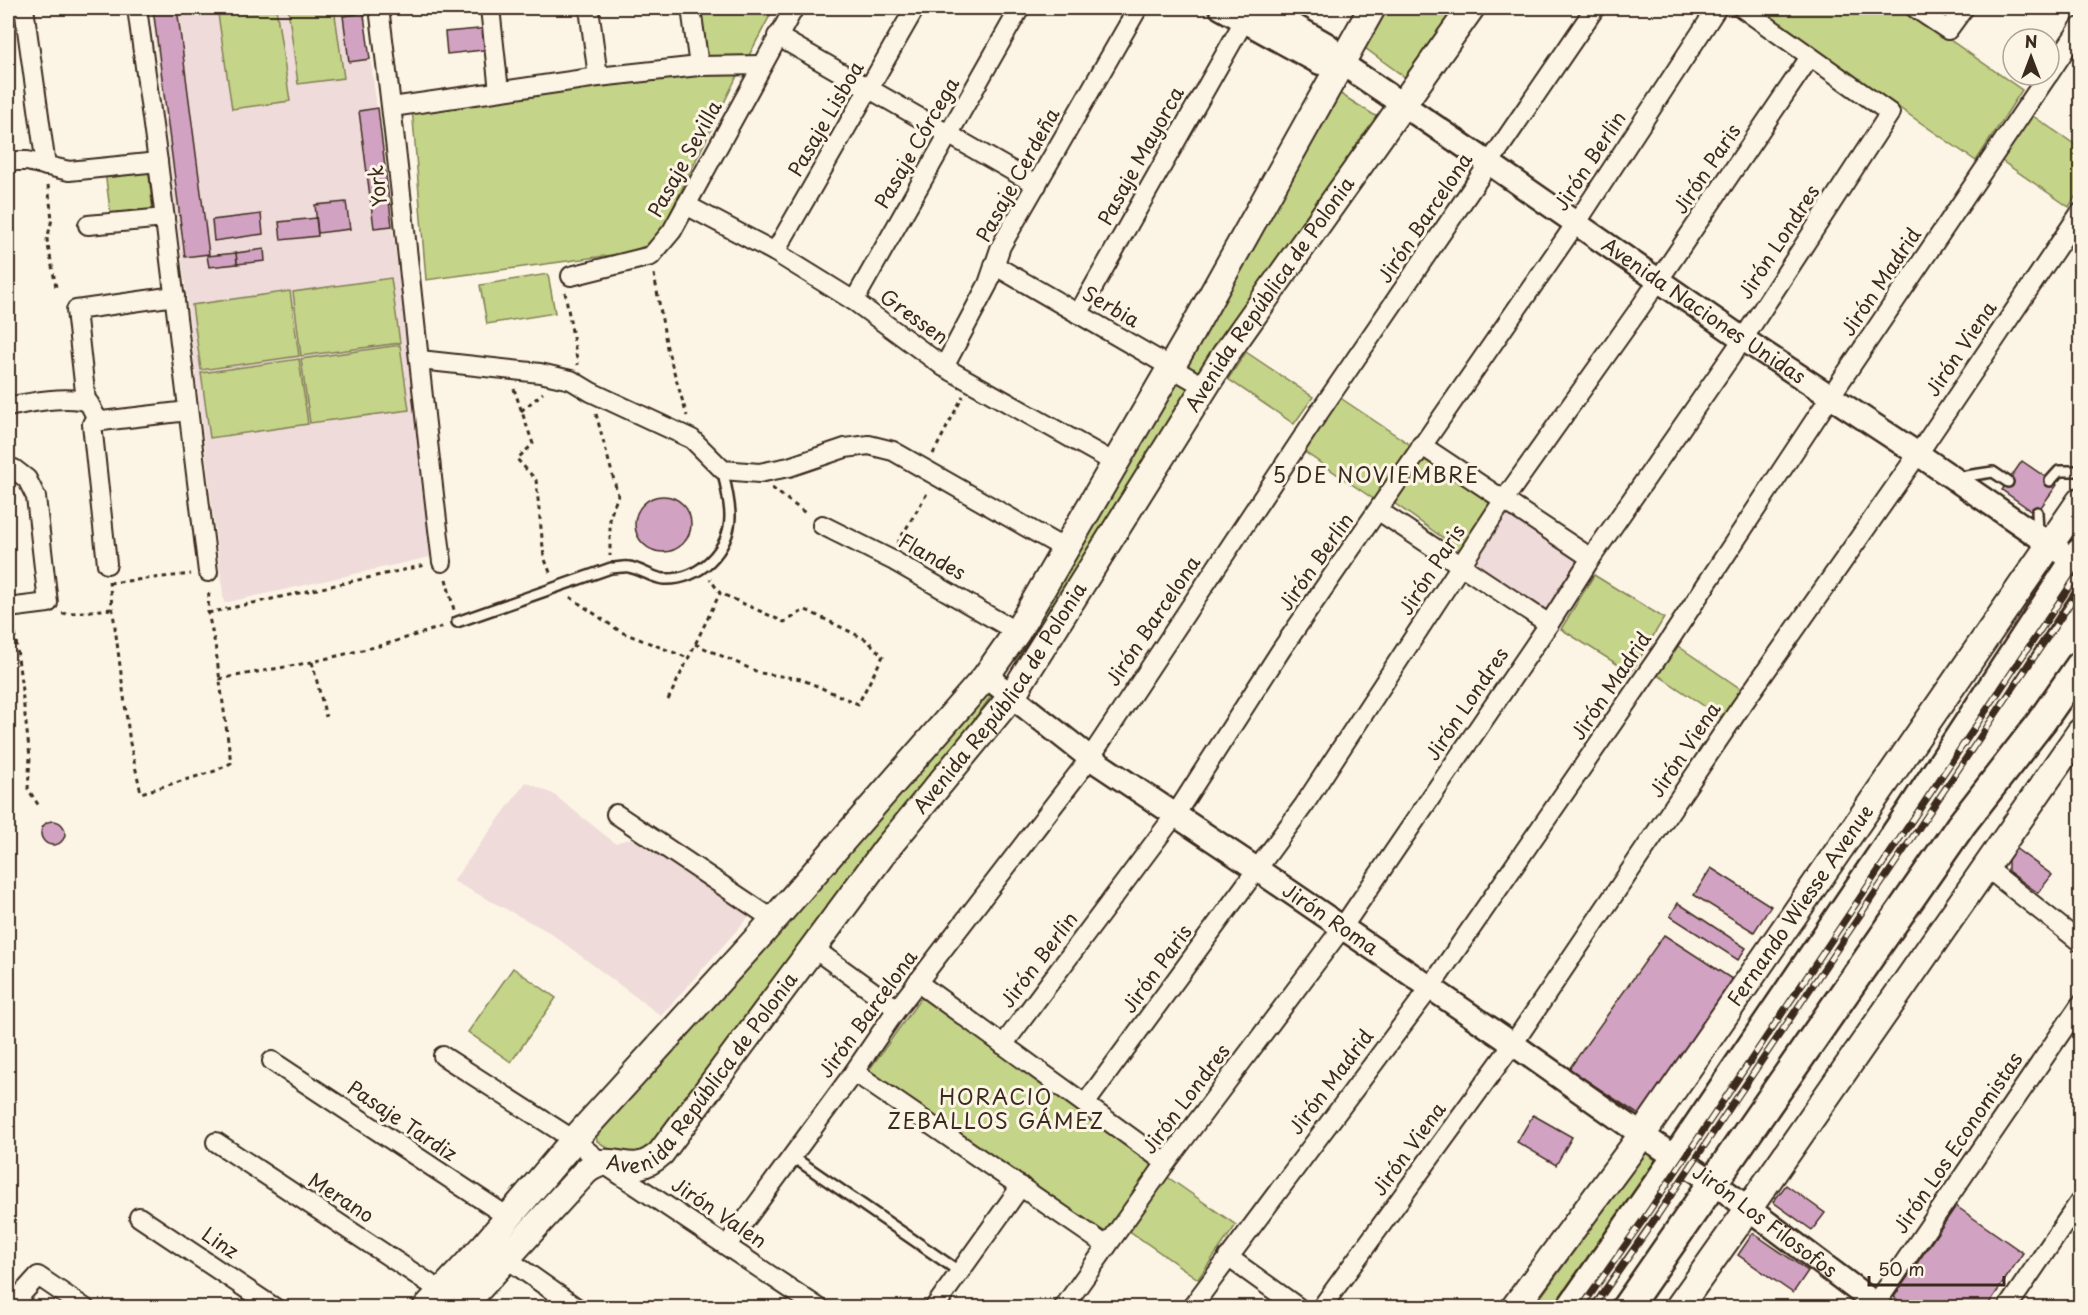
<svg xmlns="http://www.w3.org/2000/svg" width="2088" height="1315" viewBox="0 0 2088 1315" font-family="'Playpen Sans',sans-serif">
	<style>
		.built { fill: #efdcda }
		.green { fill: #c4d488; stroke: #807f53; stroke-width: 1.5 }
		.building { fill: #d2a2c2; stroke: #3b2a1e; stroke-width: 1.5 }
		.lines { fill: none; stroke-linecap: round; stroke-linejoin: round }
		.service-casing { stroke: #3b2a1e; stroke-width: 14 }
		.minor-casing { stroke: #3b2a1e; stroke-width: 22 }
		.tertiary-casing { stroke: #3b2a1e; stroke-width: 27 }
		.secondary-casing { stroke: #3b2a1e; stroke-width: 30 }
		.primary-casing { stroke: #3b2a1e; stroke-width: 33 }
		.path { stroke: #3b2a1e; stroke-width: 3; stroke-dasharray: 4.5 4.5; stroke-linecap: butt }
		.service { stroke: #fcf5e5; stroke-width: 9 }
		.minor { stroke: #fcf5e5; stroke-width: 18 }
		.tertiary { stroke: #fcf5e5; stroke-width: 22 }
		.secondary { stroke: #fcf5e5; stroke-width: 26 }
		.primary { stroke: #fcf5e5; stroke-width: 28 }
		.rail-casing { stroke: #3b2a1e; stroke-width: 7 }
		.rail { stroke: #fcf5e5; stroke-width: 4.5; stroke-dasharray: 14; stroke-linecap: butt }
		.labels { text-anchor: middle; stroke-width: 6; stroke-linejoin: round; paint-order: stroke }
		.street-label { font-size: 20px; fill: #3b2a1e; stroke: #fcf5e5 }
		.neighbourhood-label { font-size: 21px; letter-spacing: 1.5px; fill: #3b2a1e; stroke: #fcf5e5 }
	</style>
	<rect width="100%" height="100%" fill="#fcf5e5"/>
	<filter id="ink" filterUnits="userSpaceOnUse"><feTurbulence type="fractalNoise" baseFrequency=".0167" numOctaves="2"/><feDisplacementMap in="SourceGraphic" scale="12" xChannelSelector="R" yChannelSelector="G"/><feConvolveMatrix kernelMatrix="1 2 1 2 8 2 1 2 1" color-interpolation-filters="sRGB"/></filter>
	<g filter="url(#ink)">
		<g class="built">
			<polygon points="151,8 364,8 435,556 224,603"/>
			<polygon points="1504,506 1585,559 1547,619 1466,566"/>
			<polygon points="526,782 553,794 615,843 642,835 752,913 661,1016 549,932 453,881"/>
		</g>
		<g class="green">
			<polygon points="263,8 276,8 290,101 232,109 218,14"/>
			<polygon points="288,8 334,8 344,78 298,84"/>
			<polygon points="693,8 774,8 746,61 700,62"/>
			<polygon points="1388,8 1462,8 1410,81 1365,48"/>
			<polygon points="1755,8 1904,8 2022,90 1976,161"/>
			<polygon points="740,70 656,242 627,253 426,280 412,107 654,72"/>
			<polygon points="1339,93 1382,120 1018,665 1013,655 1191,358"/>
			<polygon points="2030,114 2080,148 2080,189 2069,207 1999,159"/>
			<polygon points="148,166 153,212 111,217 105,172"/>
			<polygon points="548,274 555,313 487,324 480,285"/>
			<polygon points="391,278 400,343 301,356 293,292"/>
			<polygon points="290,291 299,356 201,370 192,305"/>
			<polygon points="400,345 409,410 310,423 301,359"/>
			<polygon points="1246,352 1313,397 1294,424 1228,379"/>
			<polygon points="299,359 308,424 210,438 201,373"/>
			<polygon points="1339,397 1412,446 1375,500 1303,451"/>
			<polygon points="1426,458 1492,505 1460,550 1394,503"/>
			<polygon points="1594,575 1664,618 1631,673 1561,629"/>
			<polygon points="1675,644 1741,689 1722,718 1655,673"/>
			<polygon points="993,686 992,695 658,1149 623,1158 597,1141 596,1135 598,1130"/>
			<polygon points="513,968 556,998 511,1062 468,1032"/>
			<polygon points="926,991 1162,1162 1111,1237 1102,1236 869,1070"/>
			<polygon points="1645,1153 1657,1161 1567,1307 1533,1308"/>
			<polygon points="1166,1176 1236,1225 1198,1279 1128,1230"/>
		</g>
		<g class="building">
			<polygon points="153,8 177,8 209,254 185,257"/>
			<polygon points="357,8 363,8 370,59 349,62 343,16 357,14"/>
			<polygon points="490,28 492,49 447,54 445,32"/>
			<polygon points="378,108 392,226 374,228 359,111"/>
			<polygon points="346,202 350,229 318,233 315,205"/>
			<polygon points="261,214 263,234 214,241 212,220"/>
			<polygon points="316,218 318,236 281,240 279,222"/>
			<polygon points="264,249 265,261 237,264 236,253"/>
			<polygon points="236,253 237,264 209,267 207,256"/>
			<polygon points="2022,461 2057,485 2036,514 2002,490"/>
			<circle cx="663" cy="524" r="28"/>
			<circle cx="53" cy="833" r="12"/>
			<polygon points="2015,848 2052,875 2038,893 2008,871 2008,856"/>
			<polygon points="1711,868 1771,906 1754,932 1694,895"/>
			<polygon points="1678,903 1746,948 1738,960 1670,916"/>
			<polygon points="1664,935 1735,981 1639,1115 1569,1069"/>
			<polygon points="1533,1115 1572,1137 1556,1165 1517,1142"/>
			<polygon points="1786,1185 1825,1213 1812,1230 1773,1202"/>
			<polygon points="1956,1206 2023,1253 1986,1308 1909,1308 1894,1297"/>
			<polygon points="1753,1233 1808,1271 1793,1293 1738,1255"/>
		</g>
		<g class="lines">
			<g class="service-casing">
				<g id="service">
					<polyline points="1959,477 1993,472 2008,482"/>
					<polyline points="2050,481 2059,471 2080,471"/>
					<polyline points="2037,512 2038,533"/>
					<path d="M457,622L611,568C617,568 624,566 629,567C641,569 652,578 664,579C699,581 730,550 730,516C730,501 725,485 723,470"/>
					<polyline points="793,1157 960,1272"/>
				</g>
			</g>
			<g class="minor-casing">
				<g id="minor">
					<polyline points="24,8 46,166"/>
					<polyline points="137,8 158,162 208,572"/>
					<path d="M379,8C403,192 419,377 442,562"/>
					<polyline points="490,8 499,91"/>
					<polyline points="589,8 598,77"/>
					<polyline points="691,8 699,66"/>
					<polyline points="1915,8 1948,30 1964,8"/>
					<polyline points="777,36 1037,185"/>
					<polyline points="2049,74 2080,27"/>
					<polyline points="392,107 598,77 699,66 762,65"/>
					<polyline points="8,161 27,161 69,171 158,162"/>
					<polyline points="686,205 775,252 854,301 944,367 1115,463"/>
					<polyline points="88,225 165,218"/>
					<polyline points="775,252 915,8"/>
					<polyline points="994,265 1205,387"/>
					<polyline points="571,276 651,256 672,231 794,8"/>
					<polyline points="854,301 1020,8"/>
					<polyline points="1078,314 1244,21"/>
					<polyline points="420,360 540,373 571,380 591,392 692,439 723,470 759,473 789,467 845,448 869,445 893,451 1065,549"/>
					<polyline points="944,367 988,284 1001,246 1138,8"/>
					<polyline points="86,401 76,310 175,296"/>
					<path d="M8,407C27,403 71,394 89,403L96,417L102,421L188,411"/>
					<polyline points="96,417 92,424 107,564"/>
					<polyline points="1421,445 1591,558"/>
					<polyline points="8,467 14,469 27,479 36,497 48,603 8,608"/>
					<polyline points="1379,511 1549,624"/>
					<polyline points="822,525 894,561 1017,632"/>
					<polyline points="616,814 774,920"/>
					<polyline points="1987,868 2080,942"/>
					<polyline points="813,948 897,1009"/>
					<polyline points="917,982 1166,1163"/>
					<polyline points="1003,1045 1175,815 1281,650 1581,216 1717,8"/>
					<polyline points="443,1056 574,1140 601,1162 819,1308"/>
					<polyline points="272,1061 508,1217"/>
					<polyline points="854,1072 1107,1246"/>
					<polyline points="1085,1104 1304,805 1503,501 1637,312 1810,57"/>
					<polyline points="216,1142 441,1291"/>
					<polyline points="139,1217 275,1308"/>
					<polyline points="727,1245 854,1072 897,1009 1090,758 1316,417 1595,8"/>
					<polyline points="1228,1257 1299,1308"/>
					<polyline points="506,1258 577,1308"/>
					<polyline points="9,1308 38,1276 85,1308"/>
					<polyline points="934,1308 1021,1186"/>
					<polyline points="1063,1308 1166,1163 1342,928 1549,624 1591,558 1743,339 1890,113 1742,8"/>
					<polyline points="1191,1308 1430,988 1661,653 1830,397 2048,75"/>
					<polyline points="1321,1308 1513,1044 1740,708 1918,454 2080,213"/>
					<polyline points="1873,1308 2080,1005"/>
					<polyline points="2007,1308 2080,1201"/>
				</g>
			</g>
			<g class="tertiary-casing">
				<g id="tertiary">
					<polyline points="1221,8 1320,63 1334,58"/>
					<path id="s1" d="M1263,8L1328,45L1334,58L1489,163L1743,339L1918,454L2080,565"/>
					<path id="s2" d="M986,676L1090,758L1258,870L1513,1044L1642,1135L1713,1182L1881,1308"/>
				</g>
			</g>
			<g class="secondary-casing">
				<g id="secondary">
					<polyline points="426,1308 485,1245 574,1140 763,932 986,676 1017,632 1188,338 1372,8"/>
					<path id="s3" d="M461,1308L586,1171C615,1148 628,1183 661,1153L887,848L1011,697L1225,355L1471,8"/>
					<path id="s4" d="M1514,1308L1642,1135L2080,501"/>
					<polyline points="1678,1308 1749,1208 2080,732"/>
				</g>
			</g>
			<g class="primary-casing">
				<g id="primary">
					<polyline points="1571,1308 1676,1158 1912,810 2080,553"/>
					<polyline points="1626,1308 1961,825 2041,722 2080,666"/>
				</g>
			</g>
			<g class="path">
				<polyline points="48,185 52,219 47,240 56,287"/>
				<polyline points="654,274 667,348 687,416"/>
				<polyline points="565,292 578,365"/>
				<polyline points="514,389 533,444 517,459 536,480 544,557 551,575"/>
				<polyline points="521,411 543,393"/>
				<polyline points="596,414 618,495 610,517 610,556"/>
				<polyline points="933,454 963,396"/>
				<polyline points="772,488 808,515"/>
				<polyline points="897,544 929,490"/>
				<polyline points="446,579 454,610"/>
				<polyline points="109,581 130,743 141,793 215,771 231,763 215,644 208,613 209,589"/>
				<polyline points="109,583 191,574"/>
				<polyline points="570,597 621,632 688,658"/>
				<polyline points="208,613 426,565"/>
				<polyline points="62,614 111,609"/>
				<polyline points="14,624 30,757 28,789 39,806"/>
				<path d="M695,644L760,673L801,679L858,704L883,656L867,640L806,610C797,613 792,619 784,622L720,593"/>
				<polyline points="312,662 326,717"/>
				<polyline points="219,679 312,662 383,645 445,626"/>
				<polyline points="668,700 720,593 710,579"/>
			</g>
			<use href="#service" class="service"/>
			<use href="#minor" class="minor"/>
			<use href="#tertiary" class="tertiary"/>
			<use href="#secondary" class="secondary"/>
			<use href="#primary" class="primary"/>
			<g class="rail-casing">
				<g id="rail">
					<polyline points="1581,1308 1643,1220 2080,571"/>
					<polyline points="1593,1308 1653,1222 2080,589"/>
				</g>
			</g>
			<use href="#rail" class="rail"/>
		</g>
	</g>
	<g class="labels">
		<g class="street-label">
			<text transform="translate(826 119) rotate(-60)" y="7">Pasaje Lisboa</text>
			<text transform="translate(917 143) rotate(-60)" y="7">Pasaje Córcega</text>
			<text transform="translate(1141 156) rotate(-61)" y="7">Pasaje Mayorca</text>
			<text transform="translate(685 159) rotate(-61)" y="7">Pasaje Sevilla</text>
			<text transform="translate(1590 161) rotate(-57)" y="7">Jirón Berlin</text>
			<text transform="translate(1707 169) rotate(-56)" y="7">Jirón Paris</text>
			<text transform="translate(1018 175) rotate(-61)" y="7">Pasaje Cerdeña</text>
			<text transform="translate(378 186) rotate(-96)" y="7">York</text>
			<text transform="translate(1425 218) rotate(-56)" y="7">Jirón Barcelona</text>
			<text transform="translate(1779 242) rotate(-57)" y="7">Jirón Londres</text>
			<text transform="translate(1881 282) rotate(-56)" y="7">Jirón Madrid</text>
			<text dy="7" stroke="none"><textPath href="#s3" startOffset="1320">Avenida República de Polonia</textPath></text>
			<text transform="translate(1111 307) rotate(30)" y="7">Serbia</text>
			<text dy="7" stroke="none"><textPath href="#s1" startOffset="537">Avenida Naciones Unidas</textPath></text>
			<text transform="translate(914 317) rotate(36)" y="7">Gressen</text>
			<text transform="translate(1961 349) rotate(-56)" y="7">Jirón Viena</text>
			<text transform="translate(932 557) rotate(29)" y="7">Flandes</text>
			<text transform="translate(1316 562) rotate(-55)" y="7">Jirón Berlin</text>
			<text transform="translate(1432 570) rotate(-57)" y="7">Jirón Paris</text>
			<text transform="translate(1153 621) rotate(-56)" y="7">Jirón Barcelona</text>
			<text transform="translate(1611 686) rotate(-56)" y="7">Jirón Madrid</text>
			<text dy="7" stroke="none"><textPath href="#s3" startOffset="834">Avenida República de Polonia</textPath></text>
			<text transform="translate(1467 704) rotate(-56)" y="7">Jirón Londres</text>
			<text transform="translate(1685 750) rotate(-56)" y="7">Jirón Viena</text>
			<text dy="7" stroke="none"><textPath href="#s4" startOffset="494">Fernando Wiesse Avenue</textPath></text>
			<text dy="7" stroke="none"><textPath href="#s2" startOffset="422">Jirón Roma</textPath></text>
			<text transform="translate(1039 960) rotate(-53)" y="7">Jirón Berlin</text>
			<text transform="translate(1157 969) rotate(-54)" y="7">Jirón Paris</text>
			<text transform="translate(868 1014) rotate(-54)" y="7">Jirón Barcelona</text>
			<text dy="7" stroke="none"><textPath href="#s3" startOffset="348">Avenida República de Polonia</textPath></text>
			<text transform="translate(1331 1082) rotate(-53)" y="7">Jirón Madrid</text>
			<text transform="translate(1186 1099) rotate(-53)" y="7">Jirón Londres</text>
			<text transform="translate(402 1121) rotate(34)" y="7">Pasaje Tardiz</text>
			<text transform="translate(1958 1143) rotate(-56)" y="7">Jirón Los Economistas</text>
			<text transform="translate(1409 1149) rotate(-54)" y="7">Jirón Viena</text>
			<text transform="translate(341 1198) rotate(33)" y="7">Merano</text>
			<text transform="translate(719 1213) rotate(34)" y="7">Jirón Valen</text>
			<text dy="7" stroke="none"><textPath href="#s2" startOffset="951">Jirón Los Filosofos</textPath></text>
			<text transform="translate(220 1243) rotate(34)" y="7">Linz</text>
		</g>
		<g class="neighbourhood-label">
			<text x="1376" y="483">5 DE NOVIEMBRE</text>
			<text x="996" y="1105">HORACIO<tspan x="996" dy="24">ZEBALLOS GÁMEZ</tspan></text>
		</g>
	</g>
	<rect width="2088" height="1315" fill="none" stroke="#fcf5e5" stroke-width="30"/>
	<rect x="15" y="15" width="2058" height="1285" fill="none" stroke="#3b2a1e" stroke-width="2" filter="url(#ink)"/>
	<g transform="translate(2031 57)"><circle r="28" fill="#fcf5e5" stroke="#afa495" stroke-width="1.5"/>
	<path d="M0-4.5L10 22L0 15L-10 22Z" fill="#3b2a1e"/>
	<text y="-9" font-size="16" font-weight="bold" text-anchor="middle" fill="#3b2a1e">N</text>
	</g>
	<path d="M1869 1276v9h135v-9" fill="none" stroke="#3b2a1e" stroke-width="3"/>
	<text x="1878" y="1276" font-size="18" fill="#3b2a1e" stroke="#fcf5e5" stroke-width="4.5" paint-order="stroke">50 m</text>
</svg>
